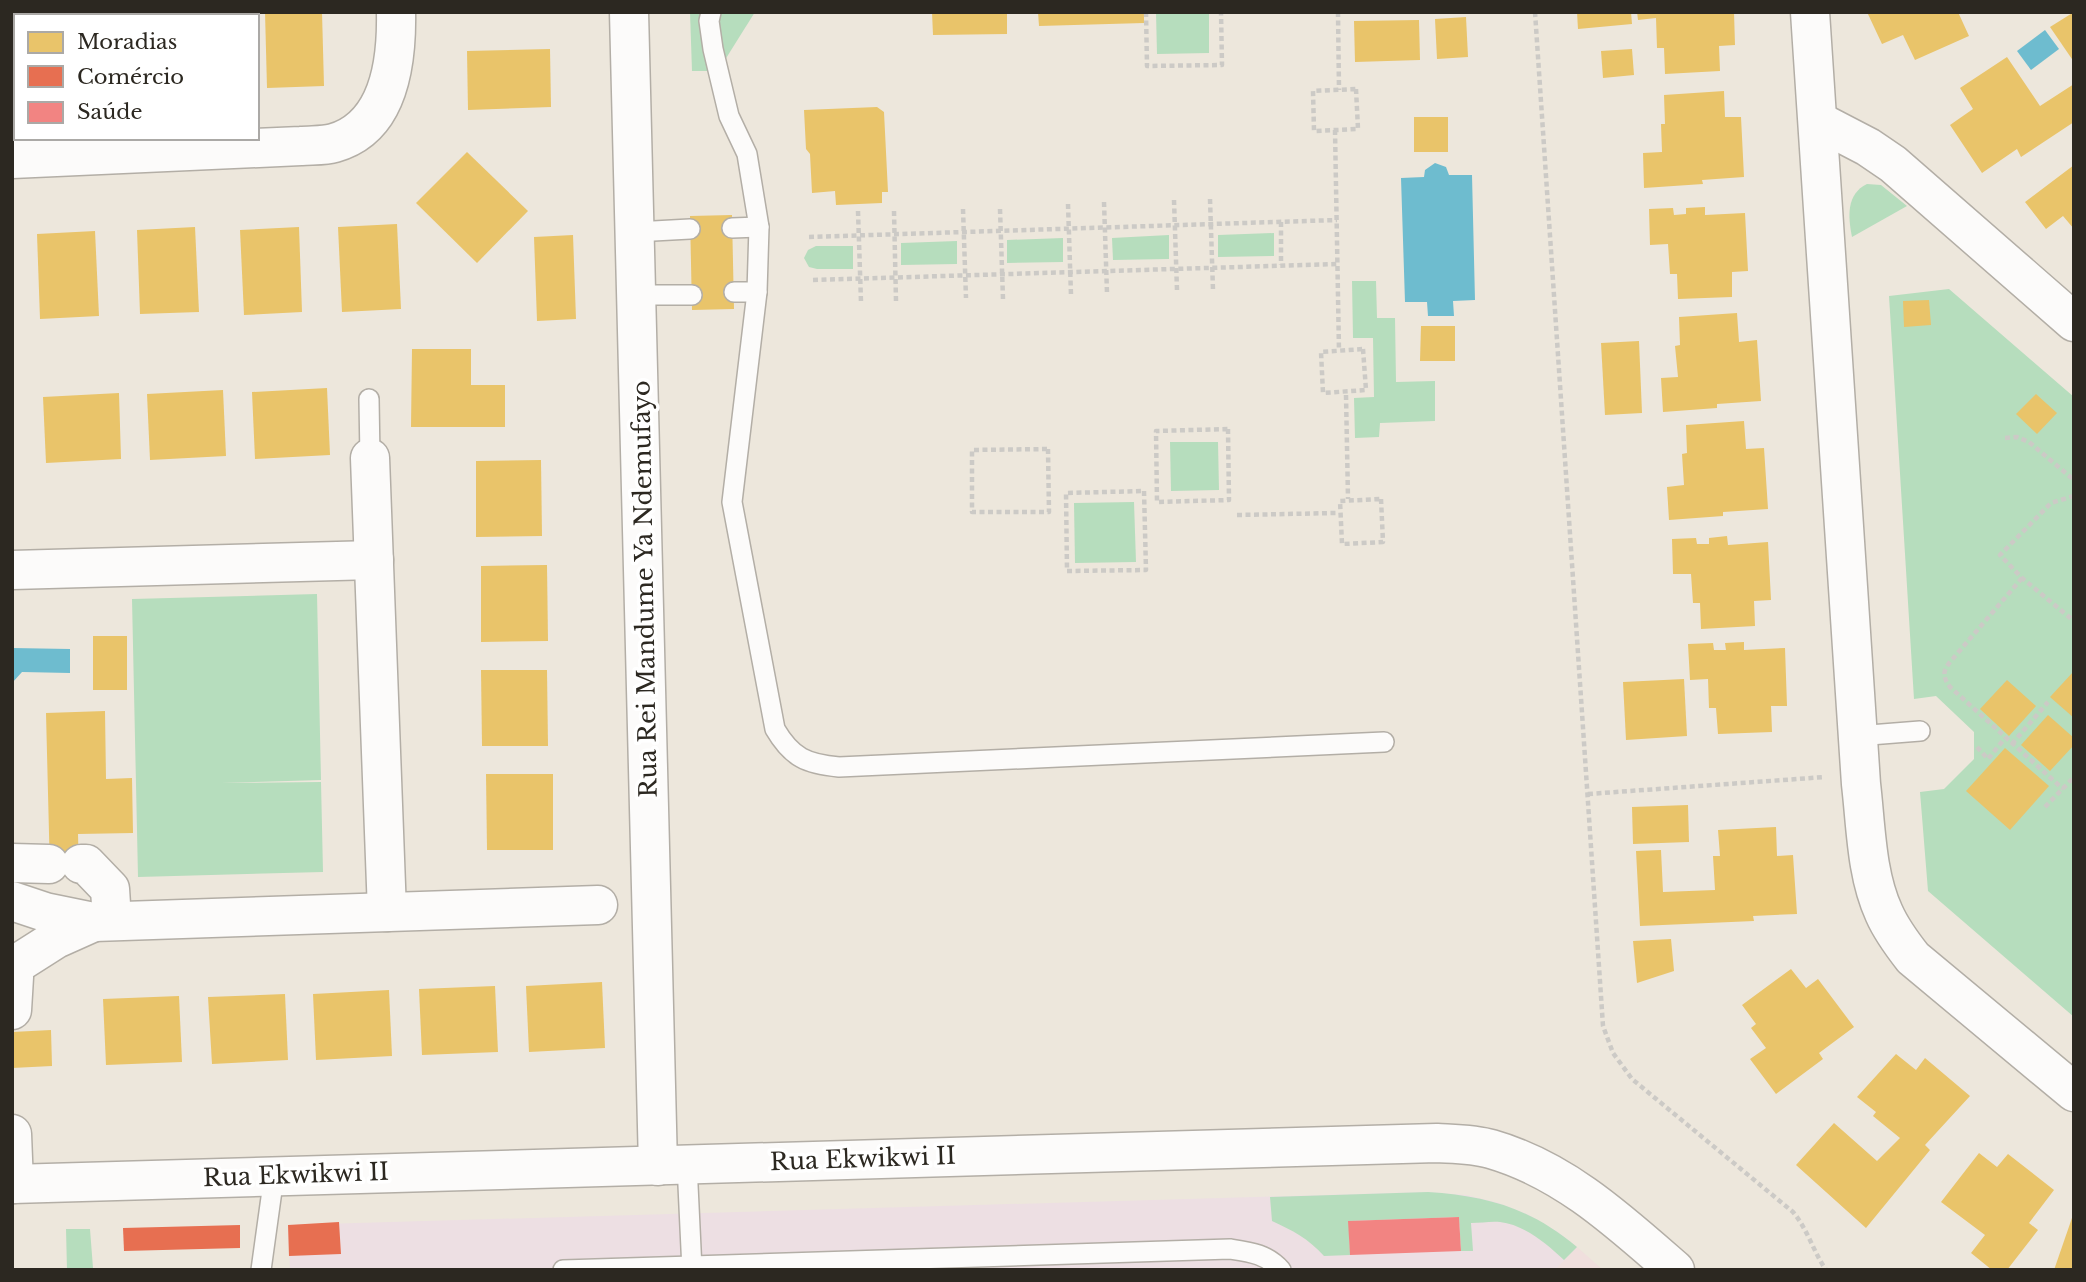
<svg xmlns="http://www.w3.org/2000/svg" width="2086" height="1282" viewBox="0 0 2086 1282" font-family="'Libre Baskerville',serif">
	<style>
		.education { fill: #f0dfdd }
		.medical { fill: #eddfe3 }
		.green { fill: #b6ddbd }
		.water { fill: #6ebccf }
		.homes { fill: #e9c46a }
		.shops { fill: #e76f51 }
		.health { fill: #f28482 }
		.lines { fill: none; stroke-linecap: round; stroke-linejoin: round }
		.service-casing { stroke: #b3aea6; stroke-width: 22 }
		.minor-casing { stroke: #b3aea6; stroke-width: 41 }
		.tertiary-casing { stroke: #b3aea6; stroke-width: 41 }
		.path { stroke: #cccac6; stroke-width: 4.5; stroke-dasharray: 5 3.5; stroke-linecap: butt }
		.service { stroke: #fcfbfa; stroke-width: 19 }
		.minor { stroke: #fcfbfa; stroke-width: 38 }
		.tertiary { stroke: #fcfbfa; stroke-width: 38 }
		.labels { text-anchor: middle; stroke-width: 7; stroke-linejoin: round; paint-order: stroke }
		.street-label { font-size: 24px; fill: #2c2821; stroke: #fff }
	</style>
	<rect width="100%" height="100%" fill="#ede7dc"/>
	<polygon class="education" points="1577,1247 1603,1270 1555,1270"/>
	<polygon class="medical" points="1428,1192 1466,1195 1499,1203 1529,1215 1558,1232 1577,1247 1555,1270 290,1270 288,1225"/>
	<g class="green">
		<polygon points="690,12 755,12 718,71 692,71"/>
		<polygon points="1156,12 1209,12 1209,53 1157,54"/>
		<path d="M1867,184L1881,185L1907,206L1852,237C1848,217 1846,194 1867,184Z"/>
		<polygon points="1274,233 1274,256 1218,257 1218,235"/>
		<polygon points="1169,235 1169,259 1113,260 1112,238"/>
		<polygon points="1063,238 1063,262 1007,263 1007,240"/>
		<polygon points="957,241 957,264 901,265 901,243"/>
		<polygon points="816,246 853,246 853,269 817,269 809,267 804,258 808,250"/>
		<polygon points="1352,281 1376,281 1377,318 1395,318 1396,382 1435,381 1435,421 1380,423 1379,437 1355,438 1354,398 1374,397 1373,338 1353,338"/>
		<polygon points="1949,289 2074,397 2074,1017 1928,891 1920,792 1944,789 1974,759 1974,732 1936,696 1914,699 1889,296"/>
		<polygon points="1170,442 1218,442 1219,490 1171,491"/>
		<polygon points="1134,502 1136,562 1075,563 1074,503"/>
		<polygon points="317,594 321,780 221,783 321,782 323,872 138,877 132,599"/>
		<path d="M1428,1192C1488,1196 1530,1208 1577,1247L1564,1260C1547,1244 1525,1225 1500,1222C1491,1221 1481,1223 1471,1223L1473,1251H1461L1459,1217L1349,1221L1350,1255L1324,1256C1309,1239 1292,1230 1272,1221L1270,1197Z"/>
		<polygon points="66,1229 90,1229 93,1268 125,1268 125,1270 67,1270"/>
	</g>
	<g class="water">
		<polygon points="2045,30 2059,49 2031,70 2017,51"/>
		<polygon points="1435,163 1446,167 1449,175 1472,175 1475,300 1453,301 1454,316 1428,316 1427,302 1405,302 1401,178 1424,177 1425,170"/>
		<polygon points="12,648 70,649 70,673 22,672 12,683"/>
	</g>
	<g class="homes">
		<rect x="54" y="12" width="58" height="4"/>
		<rect x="159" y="12" width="59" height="4"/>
		<polygon points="265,12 322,12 324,86 267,88"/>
		<polygon points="932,12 1007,12 1007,34 933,35"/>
		<polygon points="1038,12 1144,12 1144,23 1039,26"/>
		<polygon points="1577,12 1631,12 1632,24 1578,29"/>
		<polygon points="1637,12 1734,12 1735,45 1719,46 1720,71 1665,74 1664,48 1657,48 1656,18 1638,20"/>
		<polygon points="1867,12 1958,12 1969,36 1915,60 1903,35 1882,44"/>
		<polygon points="2074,12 2074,62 2050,27"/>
		<polygon points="1466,17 1468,57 1437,59 1435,19"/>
		<polygon points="1419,20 1420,60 1355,62 1354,21"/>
		<polygon points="550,49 551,107 468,110 467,51"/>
		<polygon points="1632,49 1634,75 1603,78 1601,51"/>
		<polygon points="2007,57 2040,106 2074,84 2074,122 2021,157 2017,149 1982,173 1950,125 1973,109 1960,88"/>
		<polygon points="1724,91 1725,117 1741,117 1744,177 1702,180 1703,184 1644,188 1643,153 1662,152 1661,124 1665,124 1664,95"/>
		<polygon points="877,107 884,112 888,192 882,192 882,203 836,205 835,191 812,193 810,154 806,149 804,110"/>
		<rect x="1414" y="117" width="34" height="35"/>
		<polygon points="467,152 528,211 477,263 416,203"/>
		<polygon points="2074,165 2074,229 2063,216 2046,229 2025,202"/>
		<polygon points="1705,207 1705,215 1745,213 1748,271 1732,272 1732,297 1678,299 1677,274 1670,274 1668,244 1650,245 1649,209 1673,208 1674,215 1686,214 1686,208"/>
		<polygon points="732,215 734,309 692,310 690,216"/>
		<polygon points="397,224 401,309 342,312 338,227"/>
		<polygon points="195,227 199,312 140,314 137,230"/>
		<polygon points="299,227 302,312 244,315 240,230"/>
		<polygon points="95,231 99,316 40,319 37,234"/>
		<polygon points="573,235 576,319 537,321 534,237"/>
		<polygon points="1929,300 1931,325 1904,327 1903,301"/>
		<polygon points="1737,313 1739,342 1757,340 1761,401 1717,404 1717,408 1663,412 1661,378 1678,377 1675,346 1680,345 1679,317"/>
		<polygon points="1421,326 1455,326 1455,361 1420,361"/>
		<polygon points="1639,341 1642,413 1605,415 1601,343"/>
		<polygon points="412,349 471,349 471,385 505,385 505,427 411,427"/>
		<polygon points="327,388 330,455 255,459 252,392"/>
		<polygon points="223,390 226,456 150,460 147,394"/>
		<polygon points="119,393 121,459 46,463 43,397"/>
		<polygon points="2036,394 2057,413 2037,434 2016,414"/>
		<polygon points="1744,421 1746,449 1764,448 1768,509 1723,512 1723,516 1669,520 1667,487 1684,485 1682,454 1687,453 1686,425"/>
		<polygon points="541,460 542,536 476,537 476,461"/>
		<polygon points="1727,536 1728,545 1768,542 1771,600 1754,601 1755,626 1701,629 1700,603 1693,603 1691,574 1673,574 1672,539 1696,538 1697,544 1709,544 1709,538"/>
		<polygon points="547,565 548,641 481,642 481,566"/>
		<rect x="93" y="636" width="34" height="54"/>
		<polygon points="1744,642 1744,650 1785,648 1787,706 1771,706 1772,732 1718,734 1716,708 1709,708 1708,679 1690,680 1688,644 1713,643 1714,650 1726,650 1725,643"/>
		<polygon points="481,670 547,670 548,746 482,746"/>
		<polygon points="2074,671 2074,718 2050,697"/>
		<polygon points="1684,679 1687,736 1626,740 1623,682"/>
		<polygon points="2007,680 2036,706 2009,736 1980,709"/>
		<polygon points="105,711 106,779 132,778 133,833 78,834 79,872 50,873 46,713"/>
		<polygon points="2048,715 2074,738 2074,745 2050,771 2021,745"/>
		<polygon points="2005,748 2049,786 2010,830 1966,791"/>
		<polygon points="486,774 553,774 553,850 487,850"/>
		<polygon points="1688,805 1689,842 1633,844 1632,807"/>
		<polygon points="1776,827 1777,856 1793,855 1797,914 1753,916 1754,921 1640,926 1636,851 1661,850 1663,892 1715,890 1713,856 1720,856 1718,830"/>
		<polygon points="1671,939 1674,971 1637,983 1633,941"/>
		<polygon points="1791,969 1806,988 1818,979 1854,1027 1819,1053 1823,1059 1776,1094 1750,1059 1766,1048 1751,1028 1756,1024 1742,1005"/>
		<polygon points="602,982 605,1048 529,1052 526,986"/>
		<polygon points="495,986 498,1052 422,1055 419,989"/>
		<polygon points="389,990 392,1056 316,1060 313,994"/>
		<polygon points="285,994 288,1060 212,1064 208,997"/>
		<polygon points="179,996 182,1062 106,1065 103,999"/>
		<polygon points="51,1030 52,1066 12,1068 12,1032"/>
		<polygon points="1896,1054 1916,1070 1925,1058 1970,1096 1925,1145 1930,1150 1866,1228 1796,1165 1834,1123 1877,1161 1900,1138 1873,1116 1876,1112 1857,1097"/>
		<polygon points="1979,1153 1997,1167 2008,1154 2054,1190 2029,1223 2038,1230 2007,1270 1992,1270 1971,1253 1985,1235 1941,1202"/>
		<polygon points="2073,1215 2074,1270 2054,1270"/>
	</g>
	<g class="shops">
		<polygon points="339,1222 341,1254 289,1256 288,1225"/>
		<polygon points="240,1225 240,1248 124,1251 123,1228"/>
	</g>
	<polygon class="health" points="1459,1217 1461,1251 1350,1255 1348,1221"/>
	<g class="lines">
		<g class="service-casing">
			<g id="service">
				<path d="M711,12L709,21L713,49L729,116L747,154L759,227L757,292L732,502L775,729C792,758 807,764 839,767L1384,742"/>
				<polyline points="732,228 759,227"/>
				<polyline points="635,232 690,229"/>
				<polyline points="734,292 757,292"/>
				<polyline points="637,295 692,295"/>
				<polyline points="369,399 370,458"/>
				<polyline points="1857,736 1920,731"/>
				<polyline points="687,1164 692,1270"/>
				<polyline points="261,1270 274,1176"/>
				<path d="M563,1270L1230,1249C1250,1252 1267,1254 1281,1270"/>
			</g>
		</g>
		<g class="minor-casing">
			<g id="minor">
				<path d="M1810,12L1861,784C1866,826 1866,874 1884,913C1891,929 1902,944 1913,958L2074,1092"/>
				<polyline points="1818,121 1868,147 1893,164 2074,322"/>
				<path d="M12,159L301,146C312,145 324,146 334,143C390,127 397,61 396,12"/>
				<polyline points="370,458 387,912"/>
				<polyline points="12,570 374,560"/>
				<polyline points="12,863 49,864"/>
				<polyline points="81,864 86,864 110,889 112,920"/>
				<polyline points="12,901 45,912 94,922 598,905"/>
				<polyline points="23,960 56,939 94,922"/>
				<polyline points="12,1010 14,977"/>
				<polyline points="12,1134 14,1184"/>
			</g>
		</g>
		<g class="tertiary-casing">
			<g id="tertiary">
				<polyline points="629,12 658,1166"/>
				<path d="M12,1184L1437,1143C1454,1144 1474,1144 1491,1149C1564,1170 1619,1221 1675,1270"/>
			</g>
		</g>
		<g class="path">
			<polyline points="1146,12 1147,66 1222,65 1221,12"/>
			<polyline points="1338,12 1339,90"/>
			<path d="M1535,12L1603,1026L1613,1053L1632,1079L1793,1212C1808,1230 1813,1251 1826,1270"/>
			<polygon points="1356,89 1358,129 1314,131 1313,91"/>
			<polyline points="1335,130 1339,351"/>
			<polyline points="1210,199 1213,290"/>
			<polyline points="1174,200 1177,290"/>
			<polyline points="1104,202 1107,293"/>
			<polyline points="1068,204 1071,295"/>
			<polyline points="963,209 966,298"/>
			<polyline points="1000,209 1003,299"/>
			<polyline points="858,211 861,302"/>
			<polyline points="894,211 896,301"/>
			<polyline points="1281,222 1281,265"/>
			<polyline points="809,237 1337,220"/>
			<polyline points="813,280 1337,264"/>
			<polygon points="1363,349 1366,390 1323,393 1321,352"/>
			<polyline points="1346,395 1348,499"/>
			<polygon points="1228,429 1229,500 1157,502 1156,431"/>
			<polyline points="2005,438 2017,437 2029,442 2074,480"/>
			<polygon points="1048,449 1049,512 972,512 972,450"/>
			<polygon points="1144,491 1146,570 1067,571 1066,493"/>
			<polyline points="2074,496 2051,503 2000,555 2022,578 2074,621"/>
			<polygon points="1381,499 1383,542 1342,544 1340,501"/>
			<polyline points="1237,515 1336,513"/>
			<path d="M2022,578L1950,662C1942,672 1943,677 1950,687L2063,789"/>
			<polyline points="2012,744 2048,702"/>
			<polyline points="1977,747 1988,759 2005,738"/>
			<polyline points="1588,794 1825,777"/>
			<polyline points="2045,807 2074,777"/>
		</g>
		<use href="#service" class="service"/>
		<use href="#minor" class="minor"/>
		<use href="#tertiary" class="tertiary"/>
	</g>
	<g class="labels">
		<g class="street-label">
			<text transform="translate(645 589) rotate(-91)" y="8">Rua Rei Mandume Ya Ndemufayo</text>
			<text transform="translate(863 1159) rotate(-2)" y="8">Rua Ekwikwi II</text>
			<text transform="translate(296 1175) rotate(-2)" y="8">Rua Ekwikwi II</text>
		</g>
	</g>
	<rect width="2086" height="1282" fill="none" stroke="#2c2821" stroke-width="28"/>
	<rect x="14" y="14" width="245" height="126" fill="#ffffff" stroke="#aba9a6" stroke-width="2"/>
	<rect x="28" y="32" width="35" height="21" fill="#e9c46a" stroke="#aba9a6" stroke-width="2"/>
	<text x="77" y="49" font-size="21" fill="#2c2821">Moradias</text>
	<rect x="28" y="66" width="35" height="21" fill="#e76f51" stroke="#aba9a6" stroke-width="2"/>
	<text x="77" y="84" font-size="21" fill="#2c2821">Comércio</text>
	<rect x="28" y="102" width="35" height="21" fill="#f28482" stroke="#aba9a6" stroke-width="2"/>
	<text x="77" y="119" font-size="21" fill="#2c2821">Saúde</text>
</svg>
